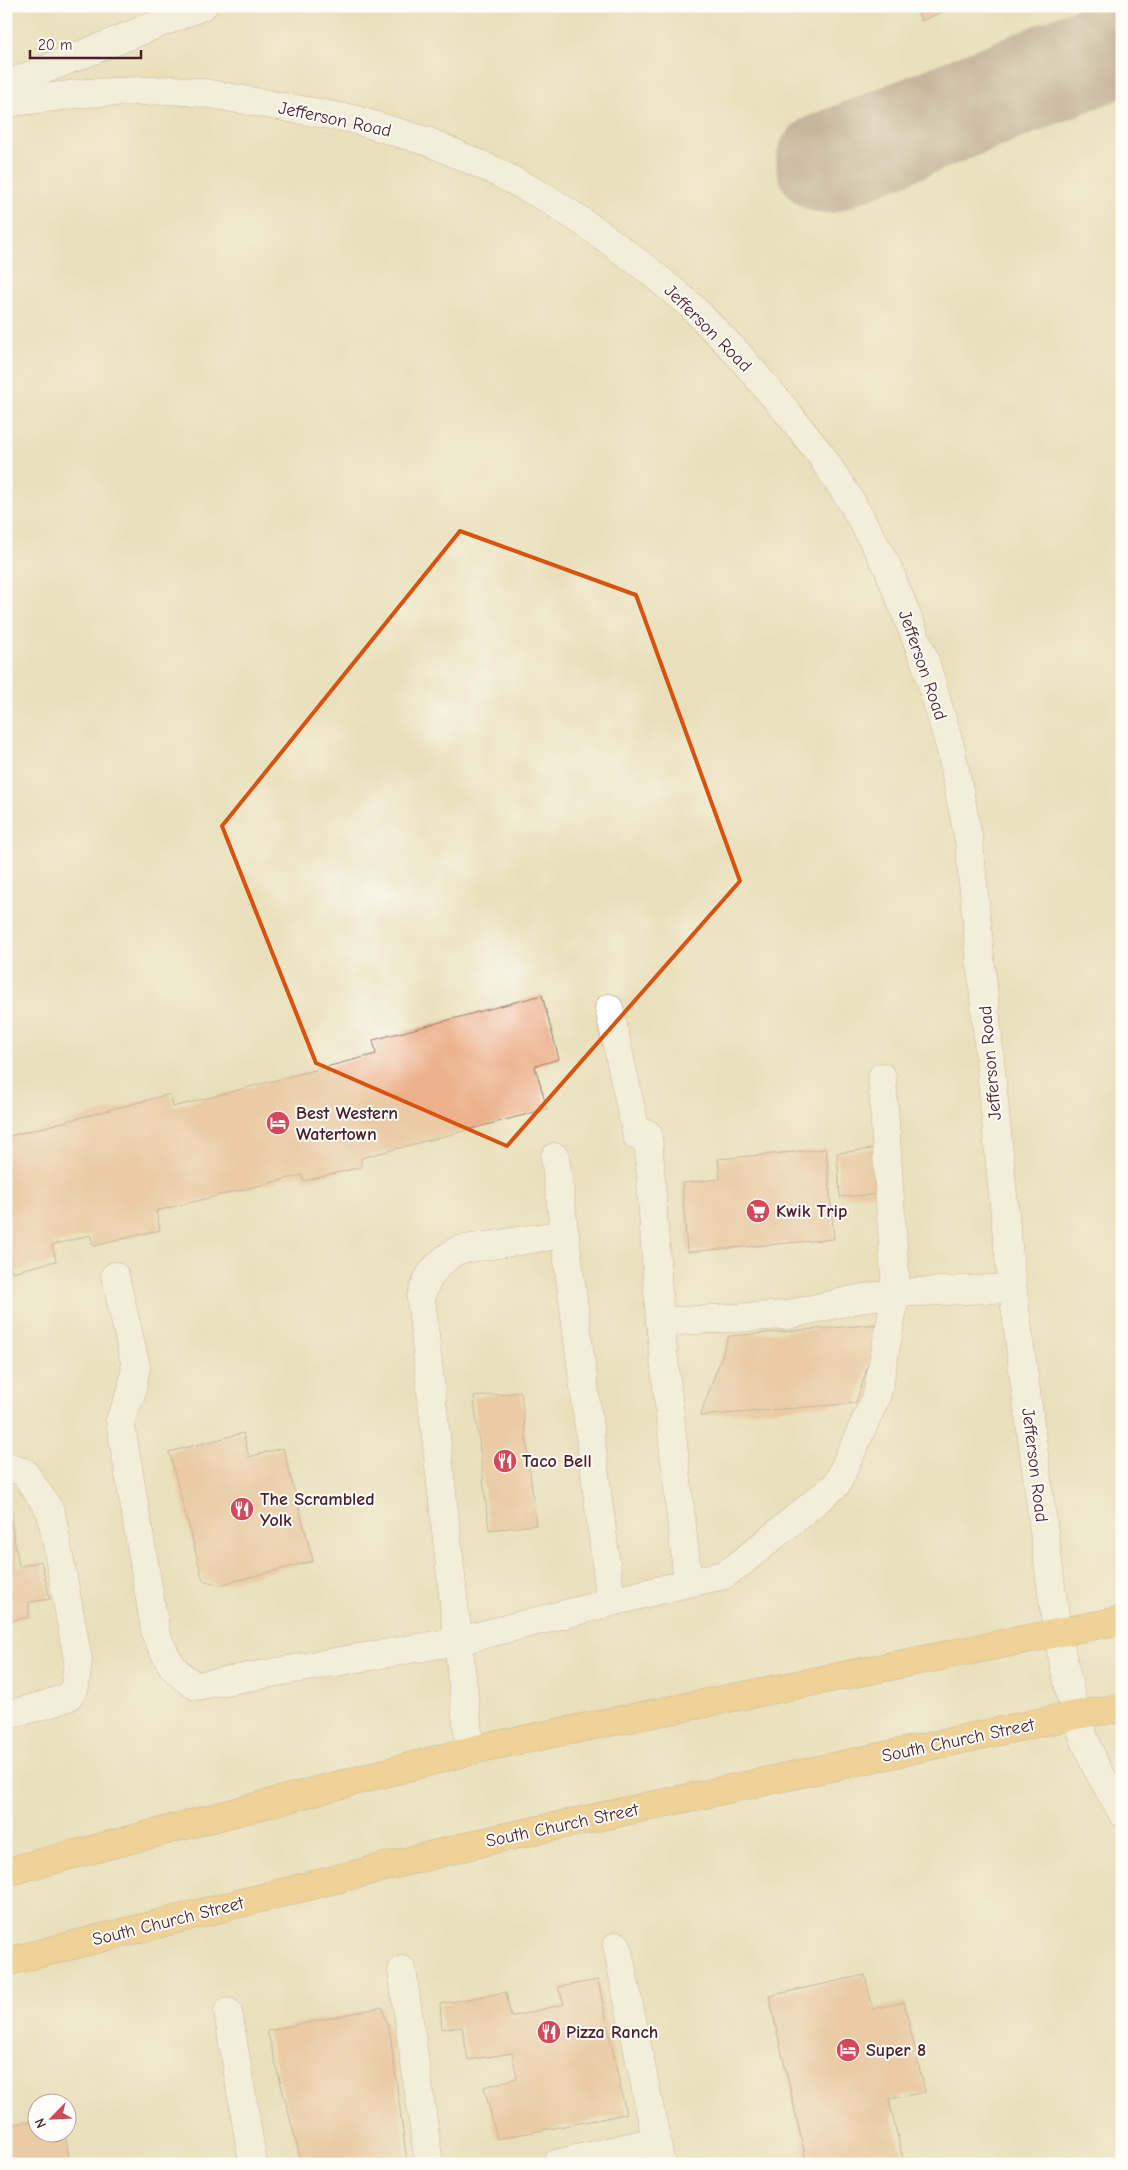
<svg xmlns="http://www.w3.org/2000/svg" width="1128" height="2170" viewBox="0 0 1128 2170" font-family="'Comic Neue',sans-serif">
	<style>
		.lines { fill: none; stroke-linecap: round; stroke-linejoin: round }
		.taxiway { stroke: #9a8073; stroke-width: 100 }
		.building { fill: #ecb18c }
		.minor-casing { stroke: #9a8073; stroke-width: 29 }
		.major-casing { stroke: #9a8073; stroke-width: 29 }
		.minor { stroke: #fff; stroke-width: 28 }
		.major { stroke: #f6c06b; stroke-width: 28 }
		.marked { fill: none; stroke: #d8530f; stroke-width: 4; stroke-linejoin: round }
		.labels { text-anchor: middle; stroke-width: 4; stroke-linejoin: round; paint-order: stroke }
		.street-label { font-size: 18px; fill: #4a1f2b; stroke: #fdfcf7 }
		.poi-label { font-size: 18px; font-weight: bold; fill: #4a1f2b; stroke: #fdfcf7; text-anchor: start }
	</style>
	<rect width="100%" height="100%" fill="#fdfcf7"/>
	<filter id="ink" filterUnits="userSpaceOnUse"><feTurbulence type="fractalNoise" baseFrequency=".02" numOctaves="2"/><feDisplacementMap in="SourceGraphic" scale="10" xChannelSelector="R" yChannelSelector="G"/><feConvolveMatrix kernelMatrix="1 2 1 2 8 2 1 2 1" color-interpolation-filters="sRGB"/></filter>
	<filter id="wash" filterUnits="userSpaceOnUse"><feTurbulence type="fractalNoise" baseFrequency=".0096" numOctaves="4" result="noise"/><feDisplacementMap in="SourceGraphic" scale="20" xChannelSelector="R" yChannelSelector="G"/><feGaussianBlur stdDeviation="1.12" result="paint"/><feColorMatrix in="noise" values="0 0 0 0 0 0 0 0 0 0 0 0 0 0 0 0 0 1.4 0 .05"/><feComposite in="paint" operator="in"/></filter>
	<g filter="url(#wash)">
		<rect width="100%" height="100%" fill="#e9e0bb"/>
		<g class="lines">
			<polyline class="taxiway" points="826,163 1122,44"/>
		</g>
		<g id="blocks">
			<g class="building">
				<polygon points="915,6 956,6 921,21"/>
				<polygon points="542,995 559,1059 535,1066 547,1109 361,1158 361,1167 303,1181 302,1175 156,1211 160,1230 94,1246 90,1235 52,1245 56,1261 12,1272 6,1251 6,1137 170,1094 173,1107 376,1054 373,1040"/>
				<polygon points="879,1148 882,1194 840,1197 837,1153"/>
				<polygon points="826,1149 834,1239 687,1252 682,1183 720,1179 718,1159"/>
				<polygon points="881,1324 856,1403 700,1416 729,1336"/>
				<polygon points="521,1392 536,1525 489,1530 474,1397"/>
				<polygon points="243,1433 249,1457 283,1448 313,1561 219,1585 203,1580 169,1452"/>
				<polygon points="6,1509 9,1509 19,1567 41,1561 50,1599 29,1602 29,1617 6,1622"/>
				<polygon points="865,1975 873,2009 904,2002 925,2092 889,2099 904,2164 807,2164 769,1996"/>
				<polygon points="598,1980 626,2114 497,2139 484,2087 517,2078 512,2053 468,2060 462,2027 442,2029 440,2004 506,1992 511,2017 564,2004 558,1987"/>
				<polygon points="382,2007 390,2034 407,2162 302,2164 267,2031"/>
				<polygon points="38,2120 38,2132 65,2132 70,2164 6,2164 6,2126"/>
			</g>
		</g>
	</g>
	<g filter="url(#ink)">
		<use href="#blocks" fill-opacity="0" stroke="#9a8073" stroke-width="1"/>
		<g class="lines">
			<g class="minor-casing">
				<g id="minor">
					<polyline points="6,85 203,6"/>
					<polyline points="6,103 86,93 173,90 204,93 353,119 429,142 493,170 548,199 599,233 647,269 691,306 738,354 788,413 820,454 851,501 887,566 925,661 951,750 969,841 1010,1268 1057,1632 1075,1715 1095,1765 1122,1813"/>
					<polyline points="609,1008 637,1136"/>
					<polyline points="648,1134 660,1322 786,1315 863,1298 896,1293 1012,1288"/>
					<polyline points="555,1157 611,1602"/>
					<path d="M115,1276L136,1367L131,1394L120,1420L156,1635C167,1659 172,1672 196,1686L458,1641L421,1298C426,1276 438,1262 458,1250L565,1234"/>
					<polyline points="6,1467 24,1472 51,1512 78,1660 75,1687 68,1697 45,1705 6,1715"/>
					<polyline points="688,1583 724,1575 736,1567 837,1484 877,1395 896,1293 882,1077"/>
					<polyline points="470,1751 458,1641 688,1583 660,1322"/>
					<polyline points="617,1946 661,2164"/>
					<polyline points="402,1970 429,2164"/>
					<polyline points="228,2012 253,2164"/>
					<polyline points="556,2164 656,2141"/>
				</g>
			</g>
			<g class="major-casing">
				<g id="major">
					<polyline points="6,1872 481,1748 1122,1620"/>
					<polyline points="6,1962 500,1838 1075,1715 1122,1708"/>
				</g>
			</g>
			<use href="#minor" class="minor"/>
			<use href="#major" class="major"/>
		</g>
	</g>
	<path d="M0 0H1128V2170H0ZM460,531L636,595L740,881L507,1146L316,1063L222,826Z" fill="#e9e0bb" fill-opacity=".55" fill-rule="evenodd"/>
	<path class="marked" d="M460,531L636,595L740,881L507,1146L316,1063L222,826Z"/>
	<defs>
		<g id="hotel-disc" transform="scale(1.25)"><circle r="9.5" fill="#d1495b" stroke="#fdfcf7"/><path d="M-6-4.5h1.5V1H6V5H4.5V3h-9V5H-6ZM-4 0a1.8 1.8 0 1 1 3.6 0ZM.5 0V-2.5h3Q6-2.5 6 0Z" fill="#fff"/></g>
		<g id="supermarket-disc" transform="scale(1.25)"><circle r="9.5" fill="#d1495b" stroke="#fdfcf7"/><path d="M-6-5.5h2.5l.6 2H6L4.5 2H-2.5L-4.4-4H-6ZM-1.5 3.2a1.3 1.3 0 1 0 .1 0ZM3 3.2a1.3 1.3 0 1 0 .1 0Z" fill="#fff"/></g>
		<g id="restaurant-disc" transform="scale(1.25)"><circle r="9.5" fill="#d1495b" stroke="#fdfcf7"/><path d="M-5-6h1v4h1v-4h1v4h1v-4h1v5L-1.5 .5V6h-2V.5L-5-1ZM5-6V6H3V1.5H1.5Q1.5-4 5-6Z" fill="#fff"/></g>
	</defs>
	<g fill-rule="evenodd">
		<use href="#hotel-disc" x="278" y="1123"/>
		<use href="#supermarket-disc" x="758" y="1211"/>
		<use href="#restaurant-disc" x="505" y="1461"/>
		<use href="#restaurant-disc" x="242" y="1509"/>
		<use href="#restaurant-disc" x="549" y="2032"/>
		<use href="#hotel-disc" x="848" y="2050"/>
	</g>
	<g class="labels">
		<g class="street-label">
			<text transform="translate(335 119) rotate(12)" y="6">Jefferson Road</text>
			<text transform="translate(708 328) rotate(45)" y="6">Jefferson Road</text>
			<text transform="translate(923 665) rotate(71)" y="6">Jefferson Road</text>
			<text transform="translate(990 1063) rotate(-95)" y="6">Jefferson Road</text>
			<text transform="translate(1035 1465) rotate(83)" y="6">Jefferson Road</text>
			<text transform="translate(958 1740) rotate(-12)" y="6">South Church Street</text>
			<text transform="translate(562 1825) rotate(-12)" y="6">South Church Street</text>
			<text transform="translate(168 1921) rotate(-14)" y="6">South Church Street</text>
		</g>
		<g class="poi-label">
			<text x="296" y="1119">Best Western<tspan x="296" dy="21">Watertown</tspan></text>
			<text x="776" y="1217">Kwik Trip</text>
			<text x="522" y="1467">Taco Bell</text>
			<text x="260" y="1505">The Scrambled<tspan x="260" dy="21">Yolk</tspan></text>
			<text x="566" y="2038">Pizza Ranch</text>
			<text x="866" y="2056">Super 8</text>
		</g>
	</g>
	<rect width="1128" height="2170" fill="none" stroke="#fdfcf7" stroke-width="25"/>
	<g transform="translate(52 2118) rotate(246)"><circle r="24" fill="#fdfcf7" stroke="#b5a4a5"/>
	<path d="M0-4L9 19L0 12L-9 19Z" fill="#d1495b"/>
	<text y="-8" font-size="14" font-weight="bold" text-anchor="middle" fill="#4a1f2b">N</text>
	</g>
	<path d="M30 50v8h111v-8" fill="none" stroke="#4a1f2b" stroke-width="2.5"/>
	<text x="38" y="50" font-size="15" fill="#4a1f2b" stroke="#fdfcf7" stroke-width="4" paint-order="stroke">20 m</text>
</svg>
